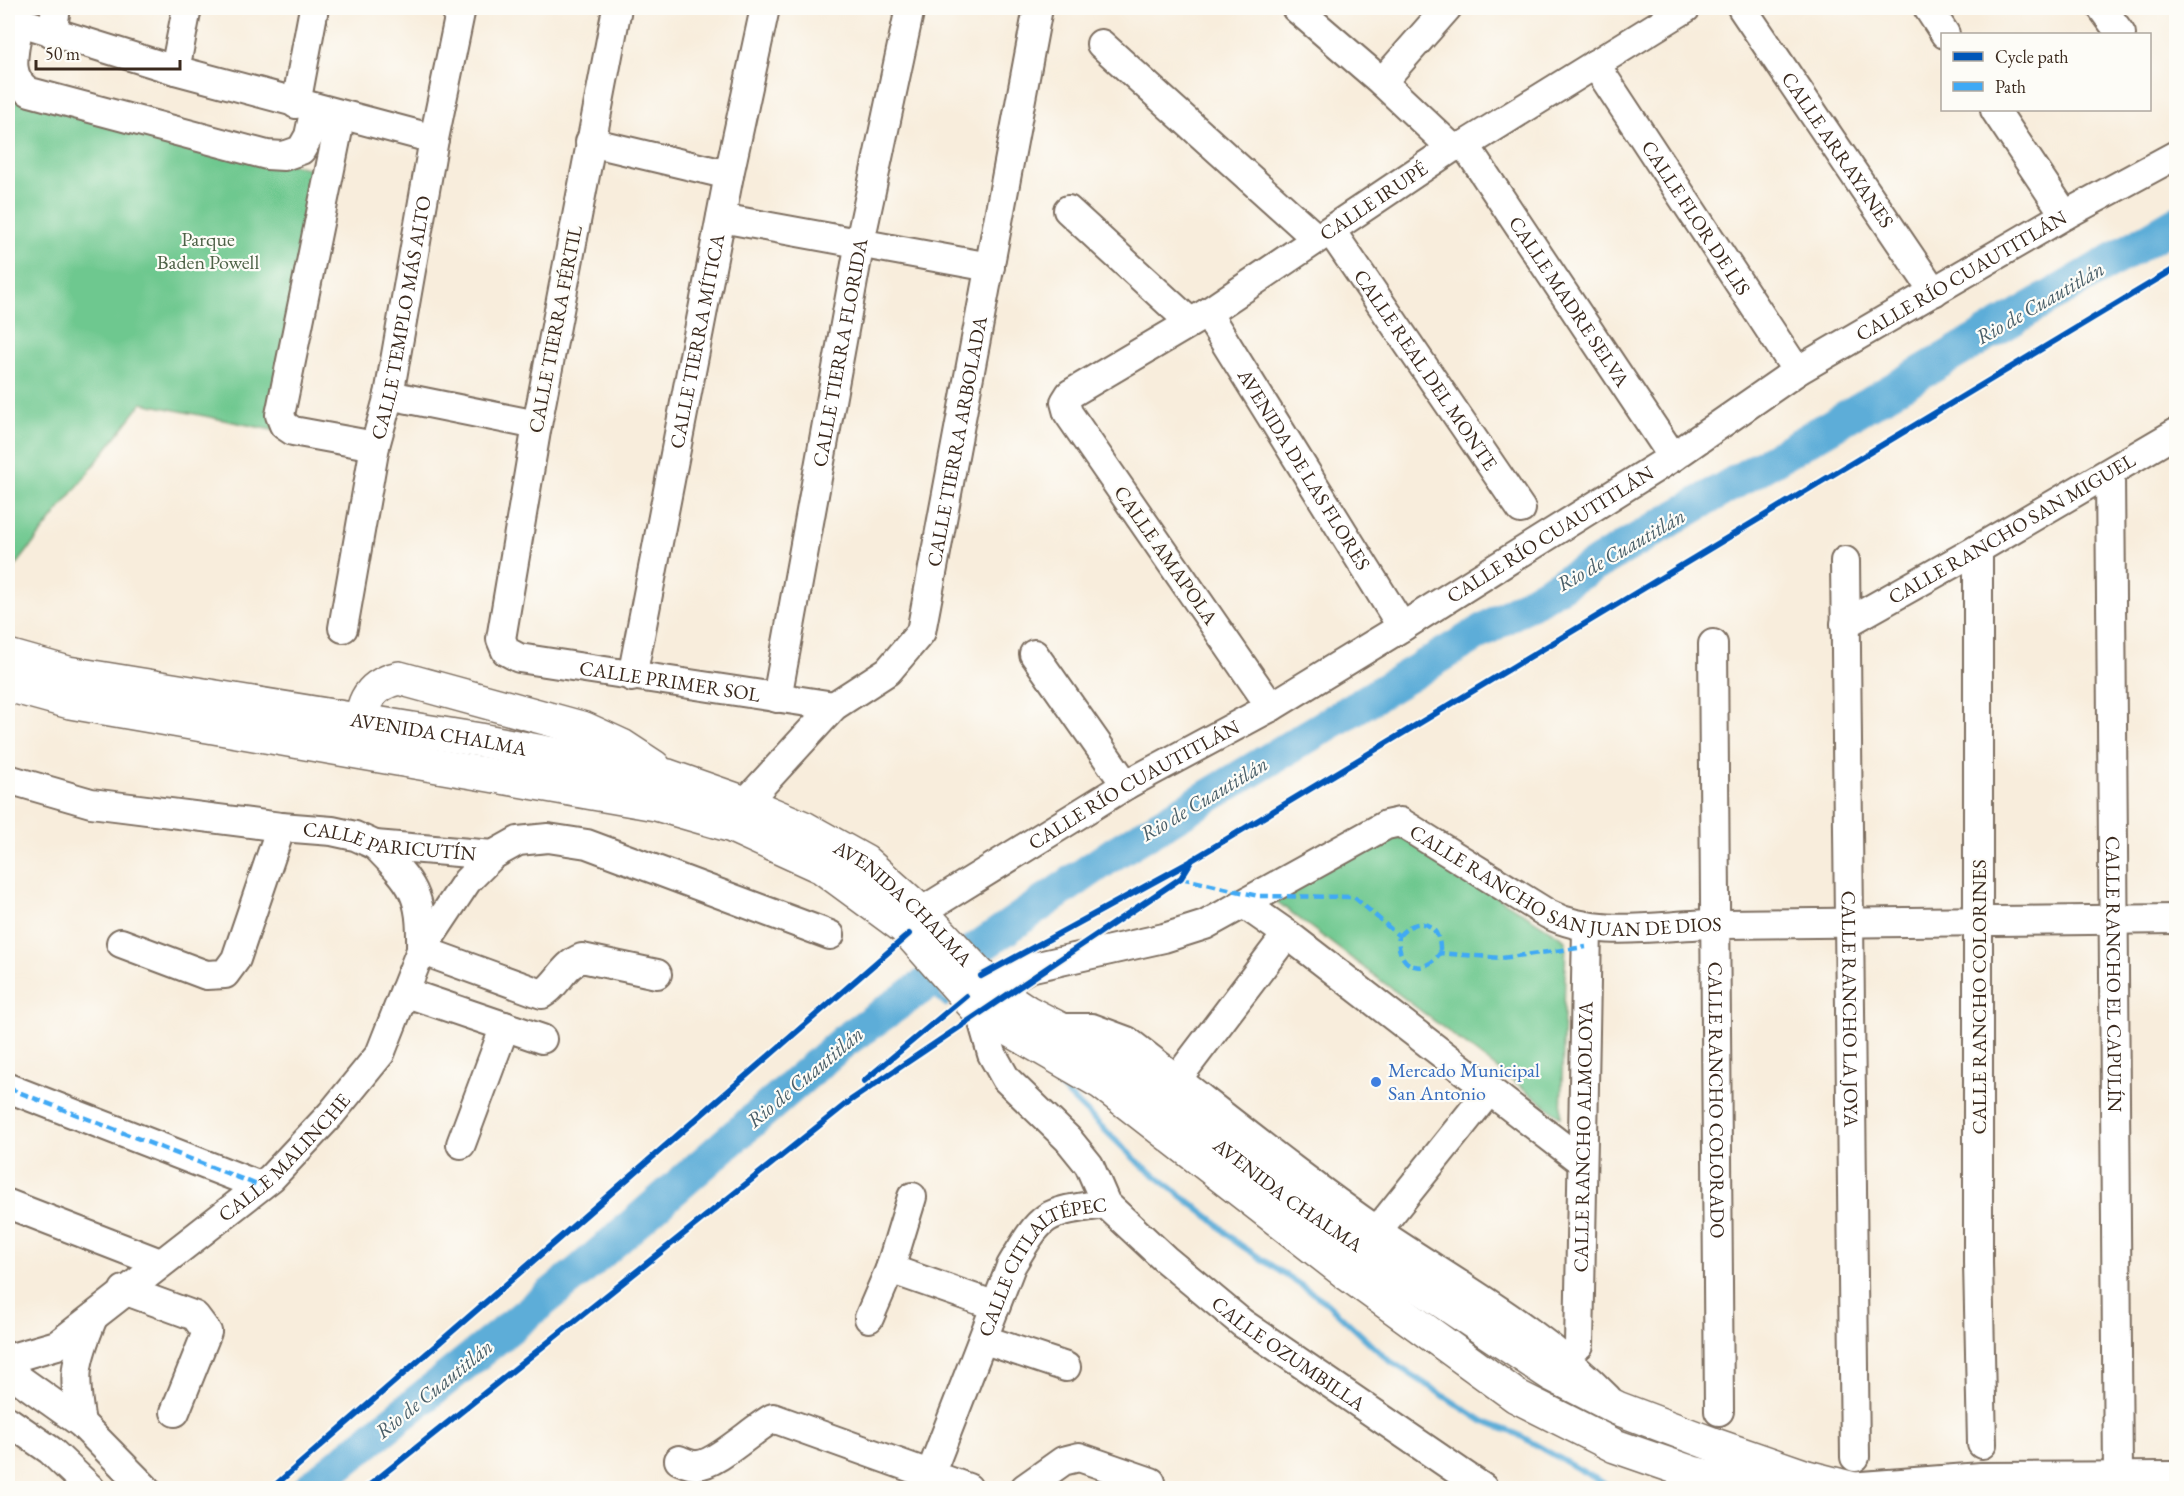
<svg xmlns="http://www.w3.org/2000/svg" width="2184" height="1496" viewBox="0 0 2184 1496" font-family="'EB Garamond',serif">
	<style>
		.green { fill: #6ec88f; stroke: #547956; stroke-width: 1.5 }
		.lines { fill: none; stroke-linecap: round; stroke-linejoin: round }
		.stream { stroke: #5dadd8; stroke-width: 6 }
		.river { stroke: #5dadd8; stroke-width: 34 }
		.minor-casing { stroke: #7d6e60; stroke-width: 32 }
		.major-casing { stroke: #7d6e60; stroke-width: 36 }
		.minor { stroke: #fff; stroke-width: 28 }
		.major { stroke: #fff; stroke-width: 33 }
		.quiet { stroke: #3fa9f5; stroke-width: 4.5; stroke-dasharray: 9 4.5; stroke-linecap: butt }
		.cycleway-casing { stroke: #fdfcf7; stroke-width: 10 }
		.cycleway { stroke: #0057b8; stroke-width: 6 }
		.shop-dot { fill: #3f7fe0; stroke: #fdfcf7; stroke-width: 2 }
		.labels { text-anchor: middle; stroke-width: 4.5; stroke-linejoin: round; paint-order: stroke }
		.street-label { font-size: 20px; fill: #3b2a1e; stroke: #fdfcf7 }
		.park-label { font-size: 20px; fill: #4d6146; stroke: #fdfcf7 }
		.shop-label { font-size: 20px; fill: #366cbe; stroke: #fdfcf7; text-anchor: start }
		.water-label { font-size: 21px; font-style: italic; fill: #495e68; stroke: #fdfcf7 }
	</style>
	<rect width="100%" height="100%" fill="#fdfcf7"/>
	<filter id="ink" filterUnits="userSpaceOnUse"><feTurbulence type="fractalNoise" baseFrequency=".0167" numOctaves="2"/><feDisplacementMap in="SourceGraphic" scale="12" xChannelSelector="R" yChannelSelector="G"/><feConvolveMatrix kernelMatrix="1 2 1 2 8 2 1 2 1" color-interpolation-filters="sRGB"/></filter>
	<filter id="wash" filterUnits="userSpaceOnUse"><feTurbulence type="fractalNoise" baseFrequency=".008" numOctaves="4" result="noise"/><feDisplacementMap in="SourceGraphic" scale="24" xChannelSelector="R" yChannelSelector="G"/><feGaussianBlur stdDeviation="1.35" result="paint"/><feColorMatrix in="noise" values="0 0 0 0 0 0 0 0 0 0 0 0 0 0 0 0 0 1.4 0 .05"/><feComposite in="paint" operator="in"/></filter>
	<g filter="url(#wash)">
		<rect width="100%" height="100%" fill="#f8eddc"/>
		<g class="green">
			<polygon points="8,98 329,173 282,432 142,403 8,576"/>
			<polygon points="1394,832 1566,940 1561,1117 1268,895"/>
		</g>
		<g class="lines">
			<g class="stream">
				<polyline points="924,985 946,1004"/>
				<polyline points="1021,1054 1045,1072 1139,1163 1213,1220 1236,1242 1326,1302 1387,1359 1484,1422 1517,1434 1612,1488"/>
			</g>
			<polyline class="river" points="310,1488 580,1271 844,1041 1116,852 1499,621 2176,223"/>
		</g>
	</g>
	<g filter="url(#ink)">
		<g class="lines">
			<g class="minor-casing">
				<g id="minor">
					<path id="s1" d="M617,8L537,425L501,639L506,651L519,658L834,706"/>
					<polyline points="1296,8 1382,82 1452,148"/>
					<path id="s2" d="M1742,8L1934,292"/>
					<polyline points="1928,8 1945,34"/>
					<polyline points="2102,8 2121,34"/>
					<polyline points="8,18 175,70 434,139"/>
					<path d="M19,23C15,48 4,78 30,92L267,155L284,156L301,150L309,136L315,108"/>
					<polyline points="52,33 56,8"/>
					<polyline points="1101,44 1316,238"/>
					<path id="s3" d="M1595,64L1797,371"/>
					<polyline points="175,70 187,8"/>
					<polyline points="1382,82 1447,8"/>
					<polyline points="296,104 314,8"/>
					<polyline points="1995,110 2065,215"/>
					<polyline points="341,115 280,415 284,425 293,431 375,446"/>
					<polyline points="590,142 729,175"/>
					<path id="s4" d="M1465,145L1673,457"/>
					<polyline points="1068,210 1190,322"/>
					<polyline points="721,218 990,267"/>
					<path id="s5" d="M1331,231L1521,509"/>
					<path id="s6" d="M1207,313L1402,627"/>
					<polyline points="389,395 537,425"/>
					<path id="s7" d="M2110,473L2118,1475"/>
					<polyline points="1978,549 1978,1263 1982,1444"/>
					<path id="s8" d="M1845,561L1855,1457"/>
					<path id="s9" d="M1845,624L1978,549L2176,433"/>
					<path id="s10" d="M343,628L375,446L389,395L434,139L461,8"/>
					<path id="s11" d="M1713,644L1719,1411"/>
					<polyline points="1034,654 1126,785"/>
					<path id="s12" d="M632,677L729,175L765,8"/>
					<path id="s13" d="M777,698L860,242L910,8"/>
					<path id="s14" d="M1271,707L1068,413L1065,402L1070,394L1207,313L1452,148L1465,145L1686,8"/>
					<path id="s15" d="M8,779L91,803L281,827L332,831L355,836L375,845L493,855L518,841L548,838L587,844L830,935"/>
					<path id="s16" d="M745,803L834,706L888,671L921,632L1038,8"/>
					<path d="M375,845C414,885 422,893 421,950"/>
					<polyline points="1244,904 1287,934 1581,1161"/>
					<path id="s17" d="M921,912L1126,785L1271,707L1402,627L1673,457L1797,371L2065,215L2176,155"/>
					<polyline points="121,943 206,975 225,974 236,959 281,827"/>
					<path d="M421,950L542,994C558,985 563,965 582,958L657,974"/>
					<path id="s18" d="M993,989L1029,968L1164,938L1205,925L1386,825L1400,822L1548,914C1599,940 1663,924 1718,924C1871,923 2024,920 2176,919"/>
					<polyline points="404,992 542,1039"/>
					<path id="s19" d="M980,1012L992,1054L1006,1079L1068,1139L1089,1165L1106,1204L1165,1259L1242,1323L1483,1488"/>
					<path d="M1058,1028H1092L1127,1041C1211,1105 1293,1173 1380,1233C1457,1285 1542,1331 1607,1398"/>
					<polyline points="1177,1079 1287,934"/>
					<polyline points="8,1088 260,1186"/>
					<polyline points="461,1144 505,1026"/>
					<polyline points="8,1204 160,1263"/>
					<polyline points="1377,1231 1489,1091"/>
					<polyline points="890,1269 996,1306"/>
					<polyline points="124,1290 195,1316 207,1332 175,1412"/>
					<polyline points="869,1318 890,1269 912,1197"/>
					<polyline points="985,1340 1066,1367"/>
					<path id="s20" d="M1579,1345L1587,928"/>
					<path id="s21" d="M8,1359L57,1345L271,1178L331,1114L380,1054L421,950L467,881L493,855"/>
					<polyline points="8,1371 81,1423 145,1488"/>
					<polyline points="8,1421 50,1450 90,1488"/>
					<path d="M81,1423C73,1375 74,1364 92,1320"/>
					<path d="M679,1460C684,1462 692,1466 697,1465C716,1465 754,1428 773,1418L968,1488"/>
					<polyline points="1849,1487 1981,1477 2176,1476"/>
					<path id="s22" d="M925,1488L1011,1266C1043,1211 1045,1212 1106,1204"/>
					<polyline points="1025,1488 1063,1461 1079,1457 1151,1482"/>
				</g>
			</g>
			<g class="major-casing">
				<g id="major">
					<path id="s23" d="M8,656L68,673L480,740L668,776L745,803L804,828L865,862L921,912L993,989L1027,1012L1091,1045L1289,1199L1551,1374L1617,1408L1715,1445L1807,1477L1850,1488"/>
					<polyline points="8,685 70,702 656,804 732,826 822,867 905,928 980,1012 1102,1083 1349,1275 1516,1396 1615,1446 1693,1473 1760,1488"/>
					<path d="M359,741C362,708 363,686 399,678L585,729L622,746L654,767"/>
				</g>
			</g>
			<use href="#minor" class="minor"/>
			<use href="#major" class="major"/>
			<g class="quiet">
				<path d="M1181,878L1258,896L1354,897L1399,936C1395,965 1422,979 1440,953L1501,958L1586,947"/>
				<path d="M1399,936C1418,913 1442,924 1440,953"/>
				<polyline points="8,1088 260,1186"/>
			</g>
			<g class="cycleway-casing">
				<g id="cycleway">
					<polyline points="981,976 1190,862"/>
					<polyline points="864,1081 966,996"/>
					<polyline points="272,1488 909,934"/>
					<polyline points="366,1488 851,1100 1181,878 1192,860 2176,268"/>
				</g>
			</g>
			<use href="#cycleway" class="cycleway"/>
		</g>
	</g>
	<circle class="shop-dot" cx="1376" cy="1082" r="6"/>
	<g class="labels">
		<g class="street-label">
			<text dy="7" stroke="none"><textPath href="#s2" startOffset="171">CALLE ARRAYANES</textPath></text>
			<text dy="7" stroke="none"><textPath href="#s14" startOffset="738">CALLE IRUPÉ</textPath></text>
			<text dy="7" stroke="none"><textPath href="#s3" startOffset="184">CALLE FLOR DE LIS</textPath></text>
			<text dy="7" stroke="none"><textPath href="#s17" startOffset="1220">CALLE RÍO CUAUTITLÁN</textPath></text>
			<text dy="7" stroke="none"><textPath href="#s4" startOffset="188">CALLE MADRE SELVA</textPath></text>
			<text dy="7" stroke="none"><textPath href="#s10" startOffset="316">CALLE TEMPLO MÁS ALTO</textPath></text>
			<text transform="translate(555 329) rotate(-79)" y="7">CALLE TIERRA FÉRTIL</text>
			<text dy="7" stroke="none"><textPath href="#s12" startOffset="342">CALLE TIERRA MÍTICA</textPath></text>
			<text dy="7" stroke="none"><textPath href="#s13" startOffset="351">CALLE TIERRA FLORIDA</textPath></text>
			<text dy="7" stroke="none"><textPath href="#s5" startOffset="168">CALLE REAL DEL MONTE</textPath></text>
			<text dy="7" stroke="none"><textPath href="#s16" startOffset="441">CALLE TIERRA ARBOLADA</textPath></text>
			<text dy="7" stroke="none"><textPath href="#s6" startOffset="184">AVENIDA DE LAS FLORES</textPath></text>
			<text dy="7" stroke="none"><textPath href="#s9" startOffset="192">CALLE RANCHO SAN MIGUEL</textPath></text>
			<text dy="7" stroke="none"><textPath href="#s17" startOffset="734">CALLE RÍO CUAUTITLÁN</textPath></text>
			<text transform="translate(1166 555) rotate(55)" y="7">CALLE AMAPOLA</text>
			<text dy="7" stroke="none"><textPath href="#s1" startOffset="822">CALLE PRIMER SOL</textPath></text>
			<text dy="7" stroke="none"><textPath href="#s23" startOffset="438">AVENIDA CHALMA</textPath></text>
			<text dy="7" stroke="none"><textPath href="#s17" startOffset="248">CALLE RÍO CUAUTITLÁN</textPath></text>
			<text dy="7" stroke="none"><textPath href="#s15" startOffset="388">CALLE PARICUTÍN</textPath></text>
			<text dy="7" stroke="none"><textPath href="#s18" startOffset="626">CALLE RANCHO SAN JUAN DE DIOS</textPath></text>
			<text dy="7" stroke="none"><textPath href="#s23" startOffset="942">AVENIDA CHALMA</textPath></text>
			<text dy="7" stroke="none"><textPath href="#s7" startOffset="501">CALLE RANCHO EL CAPULÍN</textPath></text>
			<text transform="translate(1979 997) rotate(-90)" y="7">CALLE RANCHO COLORINES</text>
			<text dy="7" stroke="none"><textPath href="#s8" startOffset="448">CALLE RANCHO LA JOYA</textPath></text>
			<text dy="7" stroke="none"><textPath href="#s11" startOffset="456">CALLE RANCHO COLORADO</textPath></text>
			<text dy="7" stroke="none"><textPath href="#s20" startOffset="208">CALLE RANCHO ALMOLOYA</textPath></text>
			<text dy="7" stroke="none"><textPath href="#s21" startOffset="346">CALLE MALINCHE</textPath></text>
			<text dy="7" stroke="none"><textPath href="#s23" startOffset="1428">AVENIDA CHALMA</textPath></text>
			<text dy="7" stroke="none"><textPath href="#s22" startOffset="262">CALLE CITLALTÉPEC</textPath></text>
			<text dy="7" stroke="none"><textPath href="#s19" startOffset="471">CALLE OZUMBILLA</textPath></text>
		</g>
		<g class="park-label">
			<text x="208" y="246">Parque<tspan x="208" dy="23">Baden Powell</tspan></text>
		</g>
		<g class="shop-label">
			<text x="1388" y="1077">Mercado Municipal<tspan x="1388" dy="23">San Antonio</tspan></text>
		</g>
		<g class="water-label">
			<text transform="translate(2040 303) rotate(-30)" y="7">Rio de Cuautitlán</text>
			<text transform="translate(1621 550) rotate(-30)" y="7">Rio de Cuautitlán</text>
			<text transform="translate(1204 799) rotate(-31)" y="7">Rio de Cuautitlán</text>
			<text transform="translate(805 1077) rotate(-40)" y="7">Rio de Cuautitlán</text>
			<text transform="translate(434 1389) rotate(-39)" y="7">Rio de Cuautitlán</text>
		</g>
	</g>
	<rect width="2184" height="1496" fill="none" stroke="#fdfcf7" stroke-width="30"/>
	<rect x="1941" y="33" width="210" height="78" fill="#fdfcf7" stroke="#afa8a0" stroke-width="1.5"/>
	<rect x="1953" y="52" width="30" height="9" fill="#0057b8" stroke="#afa8a0" stroke-width="1.5"/>
	<text x="1995" y="63" font-size="18" fill="#3b2a1e">Cycle path</text>
	<rect x="1953" y="82" width="30" height="9" fill="#3fa9f5" stroke="#afa8a0" stroke-width="1.5"/>
	<text x="1995" y="93" font-size="18" fill="#3b2a1e">Path</text>
	<path d="M36 60v9h144v-9" fill="none" stroke="#3b2a1e" stroke-width="3"/>
	<text x="45" y="60" font-size="18" fill="#3b2a1e" stroke="#fdfcf7" stroke-width="4.5" paint-order="stroke">50 m</text>
</svg>
